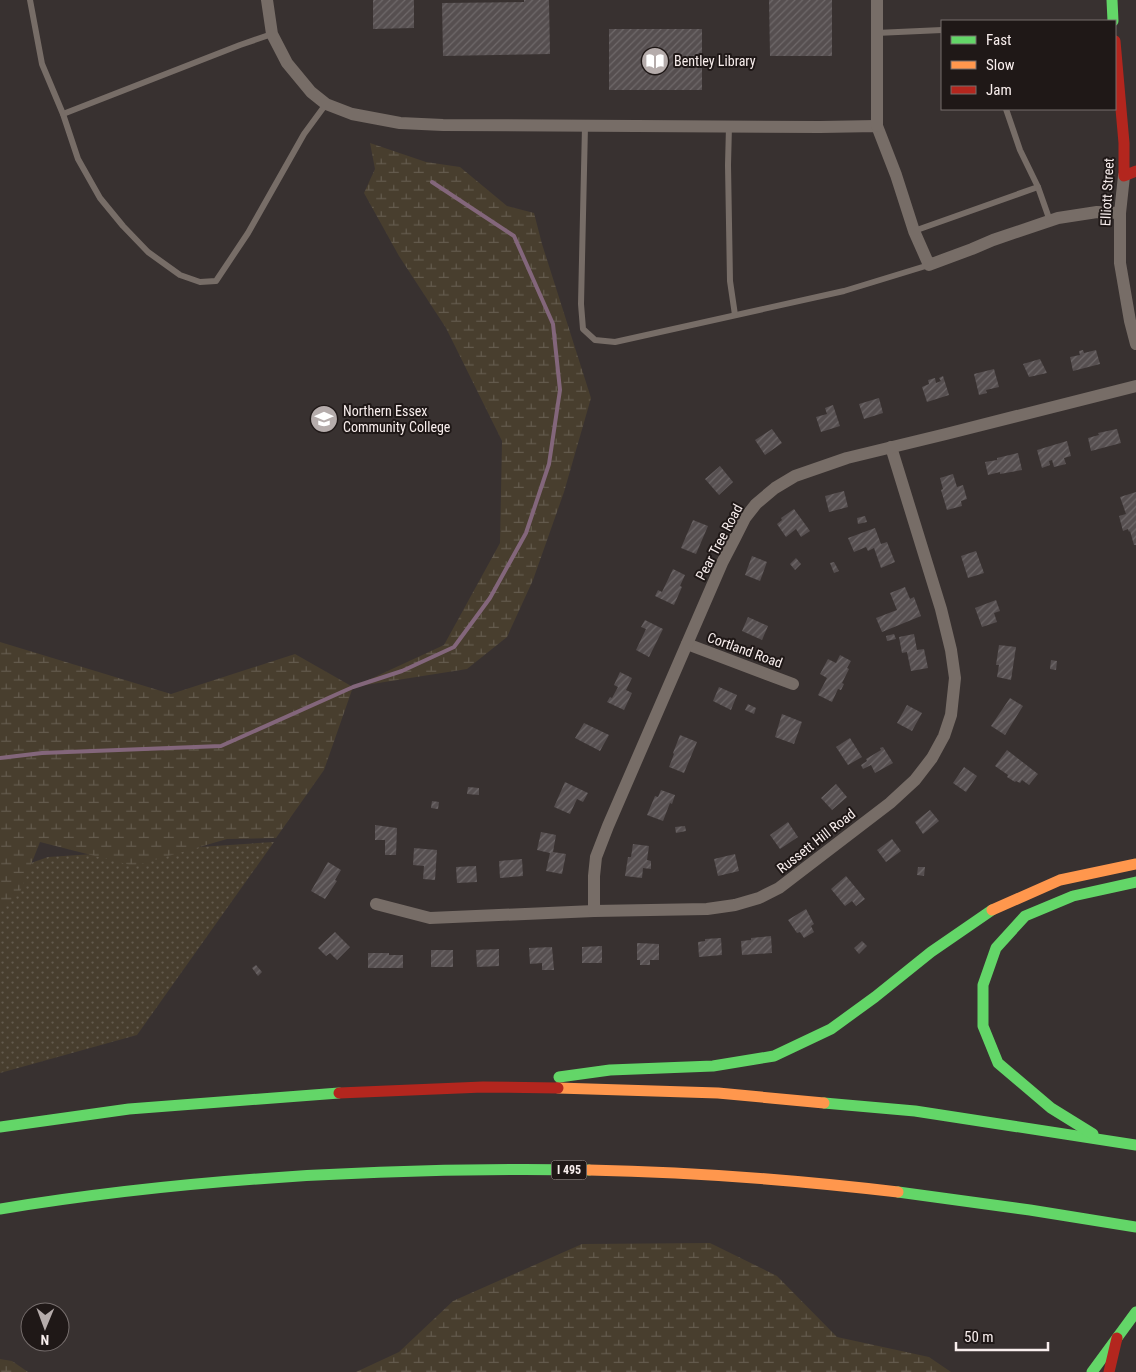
<svg xmlns="http://www.w3.org/2000/svg" width="1136" height="1372" viewBox="0 0 1136 1372" font-family="'Roboto Condensed',sans-serif">
	<style>
		.grass { fill: url(#grass-dots) }
		.wetland { fill: url(#wetland-marsh) }
		.lines { fill: none; stroke-linecap: round; stroke-linejoin: round }
		.stream { stroke: #83667b; stroke-width: 4 }
		.building { fill: url(#building-hatch) }
		.lane { stroke: #776d67; stroke-width: 6 }
		.street { stroke: #776d67; stroke-width: 12 }
		.fast { stroke: #63d668; stroke-width: 11 }
		.slow { stroke: #ff974d; stroke-width: 11 }
		.jam { stroke: #b3261e; stroke-width: 11 }
		.labels { text-anchor: middle; stroke-width: 4; stroke-linejoin: round; paint-order: stroke }
		.shield { fill: #1f1817; stroke: #b7aead; stroke-width: 1 }
		.shield-label { font-size: 12px; font-weight: bold; fill: #f8eeed }
		.poi-label { font-size: 14px; fill: #f8eeed; stroke: #1f1817; text-anchor: start }
		.street-label { font-size: 14px; fill: #f8eeed; stroke: #1f1817 }
	</style>
	<defs>
		<pattern id="grass-dots" width="8" height="8" patternUnits="userSpaceOnUse" patternTransform="scale(1.25)"><rect width="8" height="8" fill="#483e2e"/><path d="M2 2h.1M6 6h.1" fill="none" stroke="#635a4d" stroke-width="1.8" stroke-linecap="round"/></pattern>
		<pattern id="wetland-marsh" width="20" height="14" patternUnits="userSpaceOnUse" patternTransform="scale(1.25)"><rect width="20" height="14" fill="#483e2e"/><path d="M1 5h8M5 5V1M11 12h8M15 12V8" fill="none" stroke="#635a4d"/></pattern>
		<pattern id="building-hatch" width="6" height="6" patternUnits="userSpaceOnUse" patternTransform="scale(1.25)"><rect width="6" height="6" fill="#564f50"/><path d="M-1 1l2-2M0 6l6-6M5 7l2-2" fill="none" stroke="#6f696a"/></pattern>
	</defs>
	<rect width="100%" height="100%" fill="#383130"/>
	<polygon class="grass" points="274,842 137,1035 0,1073 0,874 48,857"/>
	<g class="wetland">
		<polygon points="370,143 426,162 460,167 507,206 534,213 542,244 591,398 564,492 533,580 507,637 467,669 353,687 324,770 276,838 227,839 134,866 40,842 20,892 0,912 0,642 171,694 295,654 353,687 444,645 500,543 502,441 446,328 399,256 364,193 375,169"/>
		<polygon points="710,1243 777,1276 837,1337 929,1357 951,1372 356,1372 399,1352 453,1301 582,1244"/>
		<polygon points="0,1359 12,1361 28,1372 0,1372"/>
	</g>
	<g class="lines">
		<polyline class="stream" points="0,758 42,753 221,746 353,687 402,671 454,647 490,598 526,533 549,464 560,390 553,324 514,236 432,182"/>
	</g>
	<g class="building">
		<polygon points="373,0 414,0 414,28 373,29"/>
		<polygon points="524,0 549,0 550,54 443,56 442,3 524,2"/>
		<polygon points="769,0 832,0 832,56 770,56"/>
		<rect x="609" y="29" width="93" height="61"/>
		<polygon points="1083,350 1084,353 1096,350 1100,364 1073,371 1070,357 1080,355 1079,351"/>
		<polygon points="1040,359 1047,373 1029,377 1023,364"/>
		<polygon points="994,369 999,387 986,390 987,393 979,395 974,374"/>
		<polygon points="943,376 949,395 927,402 922,387 929,384 928,380 935,378 936,383 941,381 939,378"/>
		<polygon points="879,398 883,413 864,419 859,404"/>
		<polygon points="833,405 840,426 821,432 816,417 827,414 825,408"/>
		<polygon points="772,429 782,443 765,455 755,440"/>
		<polygon points="1117,429 1121,443 1091,451 1088,438 1099,435 1098,433"/>
		<polygon points="1067,441 1071,456 1064,458 1066,464 1054,467 1052,460 1049,461 1050,465 1042,468 1037,450"/>
		<polygon points="1018,453 1022,470 1000,474 1000,472 988,475 985,462 997,460 997,458"/>
		<polygon points="720,466 733,482 719,495 705,479"/>
		<polygon points="953,474 957,487 963,485 967,499 961,501 962,506 947,510 941,490 943,489 940,478"/>
		<polygon points="844,491 848,507 829,512 825,496"/>
		<polygon points="1136,492 1136,545 1134,545 1130,531 1129,532 1128,529 1123,531 1119,516 1126,514 1120,497"/>
		<polygon points="794,509 810,531 801,537 796,529 786,537 777,524 782,520 781,518"/>
		<polygon points="865,516 867,522 858,524 857,518"/>
		<polygon points="693,520 708,526 696,554 681,548"/>
		<polygon points="875,528 881,544 887,542 895,562 881,568 874,548 868,551 866,547 854,552 848,538"/>
		<polygon points="976,551 984,573 968,578 961,556"/>
		<polygon points="752,556 767,562 760,581 745,575"/>
		<polygon points="796,558 801,564 795,570 790,564"/>
		<polygon points="834,562 839,571 834,573 830,563"/>
		<polygon points="673,569 685,575 680,586 682,587 674,605 655,596 658,590 662,592"/>
		<polygon points="905,587 910,599 914,597 921,616 882,632 876,618 897,610 890,593"/>
		<polygon points="996,600 1000,611 994,613 997,622 982,627 975,608"/>
		<polygon points="748,617 768,626 762,640 742,631"/>
		<polygon points="645,620 663,629 649,657 636,650 646,629 641,627"/>
		<polygon points="894,634 896,639 887,641 886,636"/>
		<polygon points="914,634 917,650 924,649 928,668 911,671 907,652 902,653 899,637"/>
		<polygon points="999,645 1016,647 1011,680 997,677 999,665 996,665"/>
		<polygon points="840,655 851,661 847,668 849,669 842,683 844,684 841,690 838,689 832,702 818,695 827,678 820,674 828,659 836,663"/>
		<polygon points="1051,660 1057,661 1056,670 1050,669"/>
		<polygon points="620,672 632,678 626,690 632,693 624,710 607,702 610,697 612,698 618,687 614,685"/>
		<polygon points="719,687 737,695 731,710 713,701"/>
		<polygon points="1010,698 1023,706 1005,735 991,726"/>
		<polygon points="748,704 756,708 754,714 745,710"/>
		<polygon points="907,705 922,713 912,731 897,723"/>
		<polygon points="782,714 802,722 794,744 775,737"/>
		<polygon points="584,723 609,735 600,751 575,738"/>
		<polygon points="680,735 697,742 684,773 669,767 674,754 673,753"/>
		<polygon points="850,738 862,757 848,765 836,747"/>
		<polygon points="883,747 893,763 875,773 871,765 863,769 861,765 867,761 866,759 881,750 880,748"/>
		<polygon points="1007,750 1038,774 1029,785 1022,780 1020,783 1016,781 1015,782 1007,777 1008,775 995,766"/>
		<polygon points="964,767 977,776 966,792 953,783"/>
		<polygon points="565,782 588,793 583,802 577,799 570,814 554,807"/>
		<polygon points="836,784 847,797 832,810 821,798"/>
		<polygon points="468,787 479,788 479,795 467,794"/>
		<polygon points="661,790 675,795 672,804 670,803 663,821 647,815 655,796 658,797"/>
		<polygon points="432,801 439,802 438,809 431,808"/>
		<polygon points="930,810 939,821 923,834 915,822"/>
		<polygon points="788,822 798,837 780,849 770,835"/>
		<polygon points="375,825 397,828 396,855 385,855 385,840 375,840"/>
		<polygon points="685,826 686,831 676,833 675,827"/>
		<polygon points="541,832 556,835 553,852 566,854 562,874 546,871 550,853 537,850"/>
		<polygon points="892,839 901,851 886,862 877,850"/>
		<polygon points="633,844 649,846 647,860 651,861 651,869 643,868 642,878 625,876 628,857 631,857"/>
		<polygon points="414,848 437,850 435,880 423,879 424,866 413,865"/>
		<polygon points="735,854 739,871 718,876 714,859"/>
		<polygon points="522,859 523,876 500,878 499,861"/>
		<polygon points="328,862 341,870 335,880 337,881 325,899 311,891"/>
		<polygon points="476,866 477,882 457,883 456,867"/>
		<polygon points="918,867 925,867 924,876 917,875"/>
		<polygon points="846,876 865,899 856,906 852,901 845,906 831,889"/>
		<polygon points="806,909 814,924 811,926 814,932 804,938 800,932 797,933 788,920"/>
		<polygon points="335,932 350,947 337,960 330,953 326,956 318,948"/>
		<polygon points="771,936 772,953 742,955 741,941 751,940 751,938"/>
		<polygon points="721,938 722,955 699,957 698,942 705,941 705,939"/>
		<polygon points="862,941 867,946 859,954 854,948"/>
		<polygon points="637,943 659,944 659,960 650,960 650,965 640,965 640,960 637,960"/>
		<polygon points="602,946 602,963 582,963 582,947"/>
		<polygon points="552,947 554,970 542,970 542,963 530,964 529,948"/>
		<polygon points="499,949 499,966 477,967 476,950"/>
		<rect x="431" y="950" width="22" height="17"/>
		<polygon points="368,953 389,953 389,955 403,955 403,968 368,968"/>
		<polygon points="256,965 262,972 258,976 252,968"/>
	</g>
	<g class="lines">
		<g class="lane">
			<polyline points="30,0 42,64 63,114 78,159 100,198 123,226 148,252 180,275 200,282 216,281 248,233 304,134 326,104"/>
			<polyline points="876,33 942,30"/>
			<polyline points="63,114 240,45 272,34"/>
			<polyline points="585,126 581,304 583,329 595,340 615,342 844,291 929,265"/>
			<polyline points="729,126 728,165 730,281 735,315"/>
			<polyline points="1038,187 1050,221"/>
			<polyline points="914,231 1038,187 1020,150 1006,109"/>
		</g>
		<g class="street">
			<polyline points="267,0 272,34 287,63 311,92 326,104 352,114 400,123 443,125 820,127 877,126 896,175 914,231 929,265 972,249 993,240 1058,218 1097,212 1120,213"/>
			<polyline points="877,0 877,126"/>
			<polyline points="1124,176 1120,213 1120,263 1130,321 1136,344"/>
			<polyline points="687,644 793,684"/>
			<polyline points="376,904 430,918 594,911 707,909 735,905 759,898 779,888 890,803 915,780 932,758 944,736 951,715 955,678 951,650 941,609 891,447"/>
			<polyline points="594,911 594,876 596,857 608,826 722,563 735,538 745,518 756,504 775,488 795,476 847,458 946,434 1136,386"/>
		</g>
		<g class="fast">
			<polyline points="1112,0 1113,21"/>
			<polyline points="559,1077 610,1070 713,1066 774,1056 831,1029 875,997 931,952 992,910"/>
			<polyline points="824,1103 915,1111 1136,1145"/>
			<polyline points="0,1127 129,1109 339,1093"/>
			<polyline points="1093,1134 1051,1108 998,1063 983,1026 983,985 996,948 1025,916 1073,896 1136,882"/>
			<polyline points="898,1192 1030,1210 1136,1227"/>
			<path d="M0,1209C194,1177 392,1167 589,1170"/>
			<polyline points="1092,1372 1136,1312"/>
		</g>
		<g class="slow">
			<polyline points="992,910 1060,880 1136,864"/>
			<polyline points="558,1088 718,1093 824,1103"/>
			<path d="M589,1170C693,1172 796,1180 898,1192"/>
		</g>
		<g class="jam">
			<polyline points="1115,41 1124,143 1124,176 1136,171"/>
			<polyline points="339,1093 483,1087 558,1088"/>
			<polyline points="1109,1372 1117,1338"/>
		</g>
	</g>
	<defs>
		<g id="library-disc" transform="scale(1.4375)"><circle r="9.5" fill="#b5acab" stroke="#1f1817"/><path d="M-6-4Q-3-5.5-.7-3.5V5Q-3 3-6 4ZM6-4Q3-5.5 .7-3.5V5Q3 3 6 4Z" fill="#fff"/></g>
		<g id="university-disc" transform="scale(1.4375)"><circle r="9.5" fill="#b5acab" stroke="#1f1817"/><path d="M0-5L7-2L0 1L-7-2ZM-4 1L0 2.5L4 1V4Q0 6-4 4Z" fill="#fff"/></g>
	</defs>
	<g fill-rule="evenodd">
		<use href="#library-disc" x="655" y="61"/>
		<use href="#university-disc" x="324" y="419"/>
	</g>
	<g class="labels">
		<rect class="shield" x="551.5" y="1160.5" width="35" height="19" rx="4"/>
		<g class="shield-label">
			<text x="569" y="1174">I 495</text>
		</g>
		<g class="poi-label">
			<text x="674" y="66">Bentley Library</text>
			<text x="343" y="416">Northern Essex<tspan x="343" dy="16">Community College</tspan></text>
		</g>
		<g class="street-label">
			<text transform="translate(1107 192) rotate(-87)" y="5">Elliott Street</text>
			<text transform="translate(719 542) rotate(-62)" y="5">Pear Tree Road</text>
			<text transform="translate(745 650) rotate(20)" y="5">Cortland Road</text>
			<text transform="translate(816 841) rotate(-38)" y="5">Russett Hill Road</text>
		</g>
	</g>
	<rect x="941" y="20" width="175" height="90" fill="#1f1817" stroke="#766e6d"/>
	<rect x="951" y="36" width="25" height="8" fill="#63d668" stroke="#766e6d"/>
	<text x="986" y="45" font-size="15" fill="#f8eeed">Fast</text>
	<rect x="951" y="61" width="25" height="8" fill="#ff974d" stroke="#766e6d"/>
	<text x="986" y="70" font-size="15" fill="#f8eeed">Slow</text>
	<rect x="951" y="86" width="25" height="8" fill="#b3261e" stroke="#766e6d"/>
	<text x="986" y="95" font-size="15" fill="#f8eeed">Jam</text>
	<g transform="translate(45 1327) rotate(181)"><circle r="24" fill="#1f1817" stroke="#766e6d"/>
	<path d="M0-4L9 19L0 12L-9 19Z" fill="#b5acab"/>
	<text y="-8" font-size="14" font-weight="bold" text-anchor="middle" fill="#f8eeed">N</text>
	</g>
	<path d="M956 1342v8h92v-8" fill="none" stroke="#f8eeed" stroke-width="2.5"/>
	<text x="964" y="1342" font-size="15" fill="#f8eeed" stroke="#1f1817" stroke-width="4" paint-order="stroke">50 m</text>
</svg>
